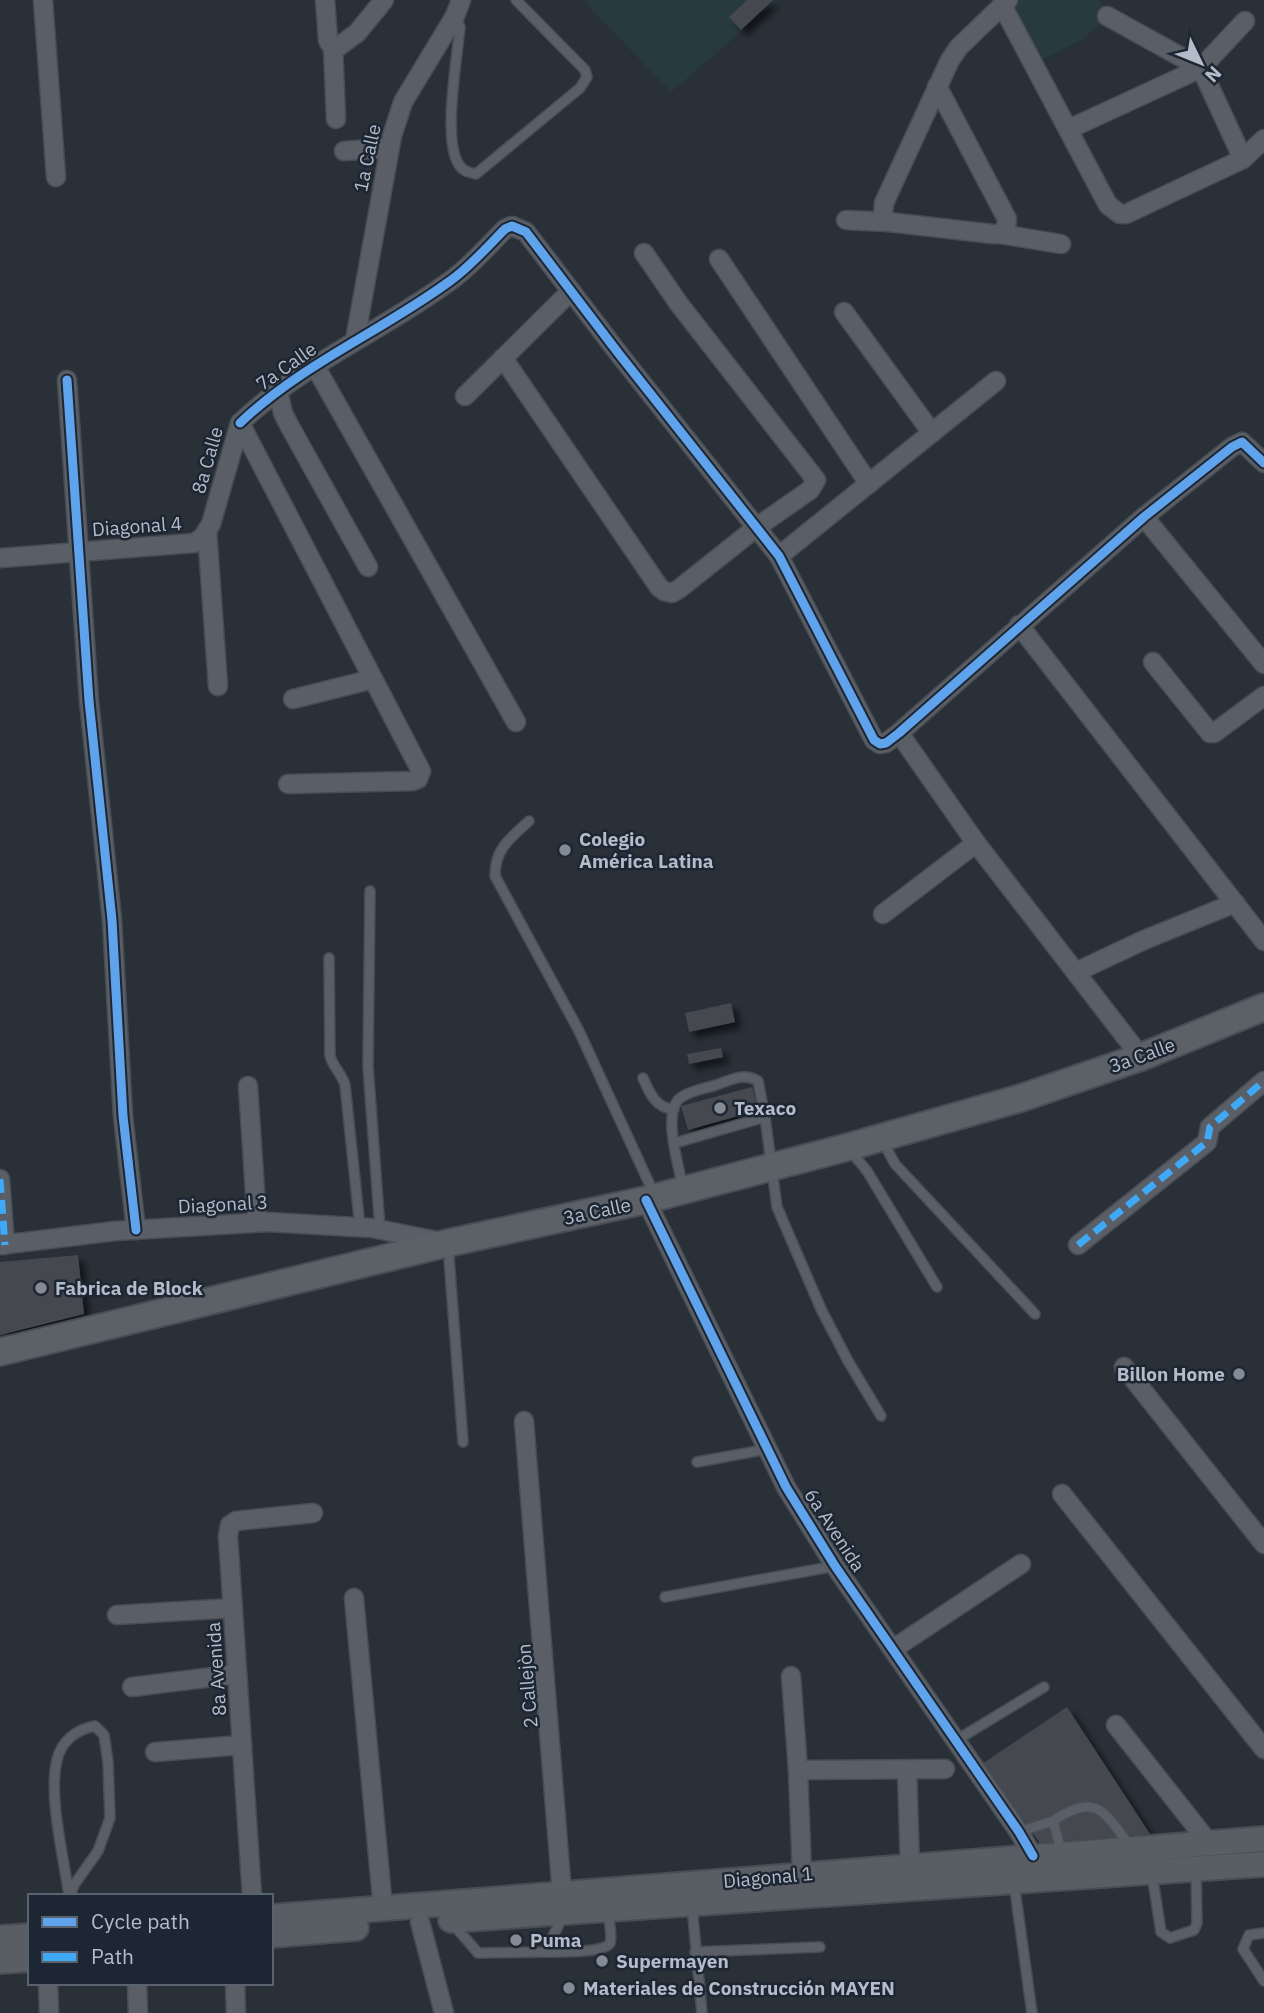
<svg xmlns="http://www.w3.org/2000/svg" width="1264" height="2013" viewBox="0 0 1264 2013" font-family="'IBM Plex Sans',sans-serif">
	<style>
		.green { fill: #273a3e }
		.building { fill: #444950; filter: url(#shadow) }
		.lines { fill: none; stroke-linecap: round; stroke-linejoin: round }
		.lane-casing { stroke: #484c53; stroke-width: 12 }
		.street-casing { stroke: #484c53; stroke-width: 21 }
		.secondary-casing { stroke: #484c53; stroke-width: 28 }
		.primary-casing { stroke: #484c55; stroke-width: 30 }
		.lane { stroke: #5a5e66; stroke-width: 9 }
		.street { stroke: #5a5e66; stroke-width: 18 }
		.secondary { stroke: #595d64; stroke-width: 24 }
		.primary { stroke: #5c6168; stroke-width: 26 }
		.quiet { stroke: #3fa9f5; stroke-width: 7; stroke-dasharray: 14 7; stroke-linecap: butt }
		.cycleway-casing { stroke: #1d2633; stroke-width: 13 }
		.cycleway { stroke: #60a3ed; stroke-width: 9 }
		.poi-dot { fill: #848b96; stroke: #1d2633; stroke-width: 2.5 }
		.labels { text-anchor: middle; stroke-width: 5; stroke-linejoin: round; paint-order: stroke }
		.street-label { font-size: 19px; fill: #b4bcc9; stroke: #1d2633 }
		.poi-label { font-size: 19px; font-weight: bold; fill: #b4bcc9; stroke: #1d2633; text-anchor: start }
	</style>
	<defs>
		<filter id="shadow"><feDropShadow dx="6" dy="6" stdDeviation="3.5" flood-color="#0009"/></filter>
	</defs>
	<rect width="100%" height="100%" fill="#2a3038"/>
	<g class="green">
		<polygon points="583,0 778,0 671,92"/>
		<polygon points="1008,0 1098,0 1110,12 1083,39 1038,62"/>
	</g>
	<g class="building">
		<polygon points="747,0 773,0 741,30 729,17"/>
		<polygon points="731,1003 735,1022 689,1032 685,1013"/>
		<polygon points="721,1048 723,1057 689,1064 687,1054"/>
		<polygon points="752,1087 759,1110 688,1130 681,1106"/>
		<polygon points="78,1255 84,1314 0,1335 0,1262"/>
		<polygon points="1067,1707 1150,1834 1040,1843 982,1764"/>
	</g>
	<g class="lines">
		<g class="lane-casing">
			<g id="lane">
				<path d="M455,16L460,27C457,58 443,138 458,163C462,171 468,172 476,174L580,88L587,77L585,70L516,0"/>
				<path d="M529,821C510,839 495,848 495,876L579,1031L655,1196"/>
				<polyline points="370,891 368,1066 380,1229"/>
				<path d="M329,958L330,1056C333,1067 342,1074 345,1085L360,1227"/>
				<path d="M643,1078C649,1092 656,1109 674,1109"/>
				<polyline points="882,1140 895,1164 1035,1314"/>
				<polyline points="675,1143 765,1117"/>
				<polyline points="849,1149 867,1171 937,1287"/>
				<path d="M683,1188C679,1167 662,1113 680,1098C689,1091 706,1088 716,1085C731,1080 744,1072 758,1081L765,1117L777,1207L821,1309L848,1361L881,1416"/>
				<polyline points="448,1245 463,1442"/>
				<polyline points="697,1462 768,1449"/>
				<polyline points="665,1597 835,1566"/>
				<polyline points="955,1741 1044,1687"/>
				<polyline points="1019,1832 1053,1821"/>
				<path d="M1062,1853L1053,1821C1098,1791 1104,1813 1131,1847"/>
				<polyline points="1152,1874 1161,1932 1170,1938 1194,1930 1197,1923 1196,1871"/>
				<polyline points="1014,1883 1032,2013"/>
				<path d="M69,1896C64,1858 48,1796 57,1760C61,1741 77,1729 95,1726L104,1735L108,1762L110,1818L98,1851L74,1885L70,1896"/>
				<polyline points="692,1906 702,2013"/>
				<polyline points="453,1924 478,1953 545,1952 563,1916"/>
				<polyline points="1264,1933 1249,1935 1243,1949 1264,1981"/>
				<path d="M545,1952C557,1952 605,1953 610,1943C613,1936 608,1918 608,1910"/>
				<polyline points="695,1952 820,1947"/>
			</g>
		</g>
		<g class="street-casing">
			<g id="street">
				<polyline points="43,0 56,177"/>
				<polyline points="325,0 328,40 330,44 338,47 357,33 384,0"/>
				<polyline points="1002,5 1108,205 1120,214 1126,214 1243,159 1264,139"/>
				<polyline points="1107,16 1201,68 1243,159"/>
				<polyline points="333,46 336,119"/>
				<polyline points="1069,129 1201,68 1245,21"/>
				<polyline points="344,151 389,148"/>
				<polyline points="846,220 888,222 993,234 1000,234 1006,228 1007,219 937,86"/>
				<polyline points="888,222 883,215 884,203 950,60 959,47 1008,0"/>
				<polyline points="1000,234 1061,244"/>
				<polyline points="719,259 869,484"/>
				<polyline points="844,312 932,433"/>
				<polyline points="355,340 392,136 403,102 455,16 461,0"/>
				<polyline points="503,358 659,587 664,591 672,593 679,589 757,527 810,490 816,480 679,304 644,253"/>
				<polyline points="315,366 516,722"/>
				<polyline points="67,380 89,701 112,920 123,1116 136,1230"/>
				<polyline points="278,391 283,413 289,425 368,567"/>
				<polyline points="465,396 571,291"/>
				<path d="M240,423C302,364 382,331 450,281C470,267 488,246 505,229L512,226L526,232L619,354L779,556L874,740L880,744L886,743L899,733L1144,517L1232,447L1242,442L1264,463"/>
				<polyline points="240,423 421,771 418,779 413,781 288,784"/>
				<polyline points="1144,517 1264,664"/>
				<polyline points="207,531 218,686"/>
				<polyline points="779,556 996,381"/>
				<polyline points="0,558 194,543 202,538 211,524 240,423"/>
				<polyline points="1019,625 1264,941"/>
				<polyline points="1153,662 1210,733 1214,733 1264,696"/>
				<polyline points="293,699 373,679"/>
				<polyline points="899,733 976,843 1141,1057"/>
				<polyline points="883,914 976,843"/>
				<polyline points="1076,972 1144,940 1235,903"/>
				<polyline points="248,1086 257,1222"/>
				<polyline points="0,1179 5,1245"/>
				<polyline points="646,1200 786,1487 835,1566 1019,1832 1033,1856"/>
				<polyline points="0,1245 115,1231 268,1222 372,1228 442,1242"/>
				<polyline points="1078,1245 1207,1142 1210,1127 1264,1081"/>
				<polyline points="1124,1367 1264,1544"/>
				<polyline points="524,1421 563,1906"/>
				<polyline points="1062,1494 1264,1749"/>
				<polyline points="354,1598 383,1909"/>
				<polyline points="117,1615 233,1608"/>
				<polyline points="893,1649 1021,1564"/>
				<polyline points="791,1676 798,1770 802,1875"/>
				<polyline points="132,1687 237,1674"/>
				<polyline points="1116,1725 1209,1843"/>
				<polyline points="155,1752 242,1745"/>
				<polyline points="798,1770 945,1769"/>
				<polyline points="907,1770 910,1866"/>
				<polyline points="252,1896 228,1536 230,1525 236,1521 313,1513"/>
				<polyline points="420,1922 444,2013"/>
				<polyline points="48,1983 49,2013"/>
				<polyline points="137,1983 138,2013"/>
				<polyline points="235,1983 236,2013"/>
			</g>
		</g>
		<g class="secondary-casing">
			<g id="secondary">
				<polyline points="271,1917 1264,1839"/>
				<polyline points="451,1920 1264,1864"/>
				<polyline points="271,1935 356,1928"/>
				<polyline points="0,1938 30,1936"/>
				<polyline points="0,1961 30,1959"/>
			</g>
		</g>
		<g class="primary-casing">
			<polyline id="primary" points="0,1352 448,1243 646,1200 848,1147 1021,1098 1141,1057 1264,1007"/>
		</g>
		<use href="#lane" class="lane"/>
		<use href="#street" class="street"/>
		<use href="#secondary" class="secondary"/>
		<use href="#primary" class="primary"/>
		<g class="quiet">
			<polyline points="0,1179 5,1245"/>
			<polyline points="1078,1245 1207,1142 1210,1127 1264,1081"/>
		</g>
		<g class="cycleway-casing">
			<g id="cycleway">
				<polyline points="67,380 89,701 112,920 123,1116 136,1230"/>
				<path d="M240,423C302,364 382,331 450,281C470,267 488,246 505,229L512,226L526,232L619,354L779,556L874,740L880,744L886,743L899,733L1144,517L1232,447L1242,442L1264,463"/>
				<polyline points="646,1200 786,1487 835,1566 1019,1832 1033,1856"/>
			</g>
		</g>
		<use href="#cycleway" class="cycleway"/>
	</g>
	<g class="poi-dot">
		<circle cx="565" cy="850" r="7"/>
		<circle cx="720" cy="1108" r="7"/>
		<circle cx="41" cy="1288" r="7"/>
		<circle cx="1239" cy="1374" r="7"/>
		<circle cx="516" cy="1940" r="7"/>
		<circle cx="602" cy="1961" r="7"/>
		<circle cx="569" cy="1988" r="7"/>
	</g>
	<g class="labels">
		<g class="street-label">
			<text transform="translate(367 158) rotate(-78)" y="7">1a Calle</text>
			<text transform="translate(286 366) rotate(-35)" y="7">7a Calle</text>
			<text transform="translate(207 460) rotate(-74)" y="7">8a Calle</text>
			<text transform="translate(137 526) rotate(-4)" y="7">Diagonal 4</text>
			<text transform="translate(1142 1055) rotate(-20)" y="7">3a Calle</text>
			<text transform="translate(223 1204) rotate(-3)" y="7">Diagonal 3</text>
			<text transform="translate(597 1211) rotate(-12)" y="7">3a Calle</text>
			<text transform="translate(835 1530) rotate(57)" y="7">6a Avenida</text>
			<text transform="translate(216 1669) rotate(-94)" y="7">8a Avenida</text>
			<text transform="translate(527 1686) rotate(-95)" y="7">2 Callejòn</text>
			<text transform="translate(768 1877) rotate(-5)" y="7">Diagonal 1</text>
		</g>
		<g class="poi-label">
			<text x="579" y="846">Colegio<tspan x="579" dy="22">América Latina</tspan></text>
			<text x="734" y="1115">Texaco</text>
			<text x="55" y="1295">Fabrica de Block</text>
			<text x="1225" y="1381" text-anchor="end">Billon Home</text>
			<text x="530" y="1947">Puma</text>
			<text x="616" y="1968">Supermayen</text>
			<text x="583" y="1995">Materiales de Construcción MAYEN</text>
		</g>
	</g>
	<rect x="28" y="1894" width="245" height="91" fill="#1d2633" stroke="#59626f" stroke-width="2"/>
	<rect x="42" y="1917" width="35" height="10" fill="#60a3ed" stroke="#59626f" stroke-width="2"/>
	<text x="91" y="1929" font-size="21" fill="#b4bcc9">Cycle path</text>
	<rect x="42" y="1952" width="35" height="10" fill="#3fa9f5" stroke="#59626f" stroke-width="2"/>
	<text x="91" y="1964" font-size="21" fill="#b4bcc9">Path</text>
	<g transform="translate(1201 63) rotate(133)" stroke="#1d2633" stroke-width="5" paint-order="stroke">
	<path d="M0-5L12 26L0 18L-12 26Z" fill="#b4bcc9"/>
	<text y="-10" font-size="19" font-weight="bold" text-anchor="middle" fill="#b4bcc9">N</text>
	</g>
</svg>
